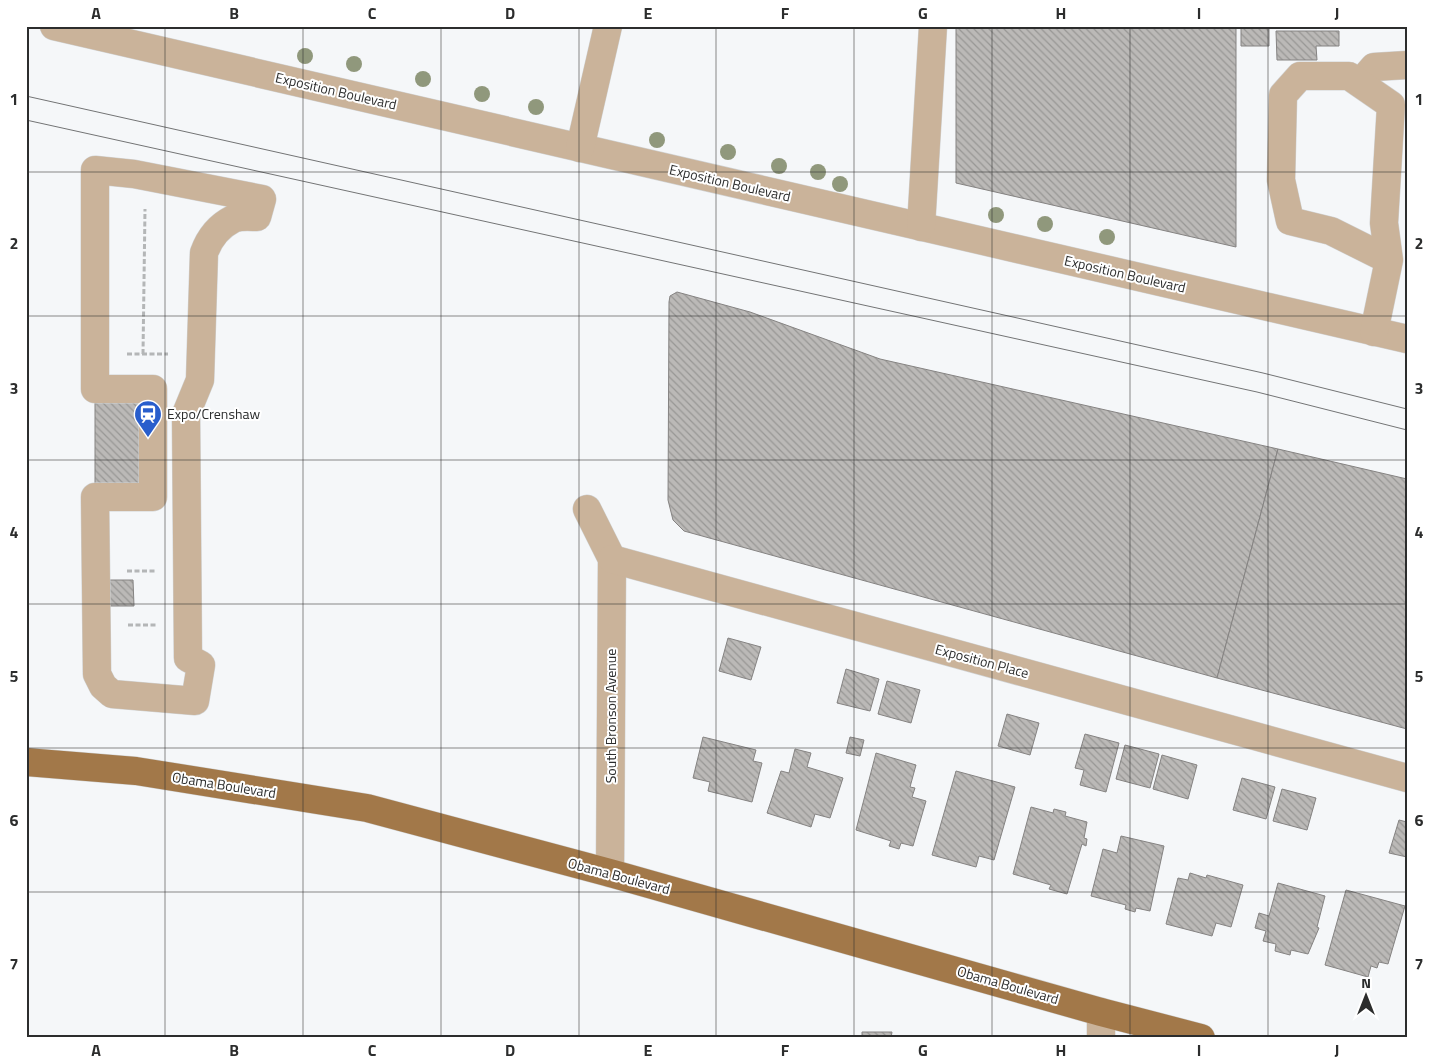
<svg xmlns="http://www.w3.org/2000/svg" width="1433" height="1064" viewBox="0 0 1433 1064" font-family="'Titillium Web',sans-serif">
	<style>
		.building { fill: url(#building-back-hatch); stroke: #858382 }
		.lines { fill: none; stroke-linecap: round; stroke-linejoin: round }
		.minor-casing { stroke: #d1d3d4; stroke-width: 29 }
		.major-casing { stroke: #d1d3d4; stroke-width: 29 }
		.path { stroke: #b4b6b7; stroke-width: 3; stroke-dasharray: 5 2.5; stroke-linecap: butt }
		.minor { stroke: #cab39a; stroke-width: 28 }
		.major { stroke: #a27849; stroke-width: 28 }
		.tram { stroke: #737475; stroke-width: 1 }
		.tree { fill: #90987c }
		.grid { fill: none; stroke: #2c2d2d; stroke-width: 1; stroke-opacity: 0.55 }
		.labels { text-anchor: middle; stroke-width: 4; stroke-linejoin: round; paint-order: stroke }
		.street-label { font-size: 14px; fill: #2c2d2d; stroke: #fff }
		.poi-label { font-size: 14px; fill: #2c2d2d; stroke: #fff; text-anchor: start }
		.neatline { fill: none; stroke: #2c2d2d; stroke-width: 2 }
		.grid-label { font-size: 16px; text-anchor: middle; font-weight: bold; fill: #2c2d2d }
	</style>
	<defs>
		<pattern id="building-back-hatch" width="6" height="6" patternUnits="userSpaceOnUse" patternTransform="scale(1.25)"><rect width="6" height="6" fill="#bbb9b7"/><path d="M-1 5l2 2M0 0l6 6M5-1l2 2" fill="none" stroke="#989795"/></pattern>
	</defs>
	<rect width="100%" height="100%" fill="#f5f7f9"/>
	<g class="building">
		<polygon points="956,26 1236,26 1236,247 956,183"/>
		<polygon points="1241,26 1339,26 1339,27 1269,27 1269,46 1241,46"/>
		<polygon points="1276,31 1339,31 1339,46 1316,46 1317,60 1277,60"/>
		<polygon points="677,292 750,312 880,359 1278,449 1217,678 684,531 673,520 668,500 669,302 670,296"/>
		<rect x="95" y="389" width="58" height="108"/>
		<polygon points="1278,449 1407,479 1407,729 1217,678"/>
		<polygon points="103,580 133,580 134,606 104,606"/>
		<polygon points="728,638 761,647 751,680 719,671"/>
		<polygon points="846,669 879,679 870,711 837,703"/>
		<polygon points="887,681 920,690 911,723 878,714"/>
		<polygon points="1007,714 1039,723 1030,755 998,746"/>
		<polygon points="1085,734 1119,743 1106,792 1080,785 1084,770 1075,768"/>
		<polygon points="703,737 756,750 753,761 762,763 752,802 708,791 710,782 693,778"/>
		<polygon points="850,737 864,740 860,756 846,753"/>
		<polygon points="1125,745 1159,754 1150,788 1116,779"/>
		<polygon points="795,749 811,753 807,767 843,778 830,818 815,814 811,827 767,813 781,771 789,773"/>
		<polygon points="876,753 916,765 910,787 915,788 912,797 926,801 913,846 901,843 899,849 889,846 891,841 856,830"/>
		<polygon points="1162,755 1197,765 1188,799 1153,789"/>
		<polygon points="956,771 1015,787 994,860 979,856 976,867 932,855"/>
		<polygon points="1242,778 1275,787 1266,819 1233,810"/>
		<polygon points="1282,789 1316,798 1307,830 1273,821"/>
		<polygon points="1031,807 1053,813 1054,809 1066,812 1065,816 1087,822 1084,838 1087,839 1086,846 1082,844 1067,894 1049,889 1051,885 1013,874"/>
		<polygon points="1399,820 1407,822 1407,857 1389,853"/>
		<polygon points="1121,836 1164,846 1150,911 1136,908 1135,912 1125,909 1126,905 1091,896 1103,849 1117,853"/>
		<polygon points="1190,873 1206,878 1207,875 1243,885 1231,927 1216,923 1212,936 1166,924 1178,878 1188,880"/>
		<polygon points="1278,883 1325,896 1317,927 1319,928 1308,954 1291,950 1290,955 1275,951 1276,944 1263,941 1266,931 1255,928 1259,913 1269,916"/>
		<polygon points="1346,890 1405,906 1388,964 1379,962 1377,968 1371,966 1368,977 1325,965"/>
		<polygon points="862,1032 892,1032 891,1038 862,1038"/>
	</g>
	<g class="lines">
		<g class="minor-casing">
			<g id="minor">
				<polyline points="54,26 1407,339"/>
				<polyline points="1360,83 1374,67 1407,65"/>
				<polyline points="580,148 608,26"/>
				<path d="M95,170L134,174L262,199L257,217C250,217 239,216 233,219C219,226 209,239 204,253L200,380L186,414L188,658L201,665L195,701L112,694L103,686L97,674L95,497H153V389H95Z"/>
				<polyline points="921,227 933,26"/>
				<polyline points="1374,332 1389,260 1384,223 1391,105 1349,76 1300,76 1283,95 1281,180 1290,221 1331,231 1389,260"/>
				<polyline points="587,509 612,559 610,873"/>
				<polyline points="612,559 1407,778"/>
				<polyline points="1101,1012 1101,1038"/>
			</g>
		</g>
		<g class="major-casing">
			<polyline id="major" points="26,762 136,771 367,808 610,873 1101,1012 1201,1038"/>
		</g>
		<g class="path">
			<polyline points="127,354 168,354"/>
			<polyline points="143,354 145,209"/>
			<polyline points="127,571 155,571"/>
			<polyline points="128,625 157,625"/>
		</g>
		<use href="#minor" class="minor"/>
		<use href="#major" class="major"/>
		<g class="tram">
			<polyline points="26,96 1263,373 1407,409"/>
			<polyline points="26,120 1257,392 1407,430"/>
		</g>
	</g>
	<g class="tree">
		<circle cx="305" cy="56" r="8"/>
		<circle cx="354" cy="64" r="8"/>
		<circle cx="423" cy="79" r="8"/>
		<circle cx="482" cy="94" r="8"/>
		<circle cx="536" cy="107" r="8"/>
		<circle cx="657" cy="140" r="8"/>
		<circle cx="728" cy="152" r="8"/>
		<circle cx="779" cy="166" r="8"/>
		<circle cx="818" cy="172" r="8"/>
		<circle cx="840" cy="184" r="8"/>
		<circle cx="996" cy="215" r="8"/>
		<circle cx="1045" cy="224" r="8"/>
		<circle cx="1107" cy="237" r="8"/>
	</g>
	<path class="grid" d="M165,26V1038M303,26V1038M441,26V1038M579,26V1038M716,26V1038M854,26V1038M992,26V1038M1130,26V1038M1268,26V1038M26,172H1407M26,316H1407M26,460H1407M26,604H1407M26,748H1407M26,892H1407"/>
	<defs>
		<g id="station-pin" transform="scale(1.4375)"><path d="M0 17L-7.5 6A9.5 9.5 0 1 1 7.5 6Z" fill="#295ecc" stroke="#fff"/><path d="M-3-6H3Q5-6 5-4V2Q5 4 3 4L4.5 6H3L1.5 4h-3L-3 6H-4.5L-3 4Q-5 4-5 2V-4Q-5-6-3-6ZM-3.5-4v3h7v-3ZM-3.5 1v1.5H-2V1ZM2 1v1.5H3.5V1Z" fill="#fff"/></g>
	</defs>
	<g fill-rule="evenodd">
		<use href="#station-pin" x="148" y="414"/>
	</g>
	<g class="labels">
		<g class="street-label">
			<text transform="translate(336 91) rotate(13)" y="5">Exposition Boulevard</text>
			<text transform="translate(730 183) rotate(13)" y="5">Exposition Boulevard</text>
			<text transform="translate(1125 274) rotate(13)" y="5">Exposition Boulevard</text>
			<text transform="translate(982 661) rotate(15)" y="5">Exposition Place</text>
			<text transform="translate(611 716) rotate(-90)" y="5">South Bronson Avenue</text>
			<text transform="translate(224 785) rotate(9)" y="5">Obama Boulevard</text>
			<text transform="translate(619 876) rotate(15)" y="5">Obama Boulevard</text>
			<text transform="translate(1008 985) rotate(16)" y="5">Obama Boulevard</text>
		</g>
		<g class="poi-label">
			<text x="167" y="419">Expo/Crenshaw</text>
		</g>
	</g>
	<rect width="1433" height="1064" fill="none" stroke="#ffffff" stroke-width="55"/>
	<g transform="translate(1366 996)" stroke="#ffffff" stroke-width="4" paint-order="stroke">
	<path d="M0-4L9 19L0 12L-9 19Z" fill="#2c2d2d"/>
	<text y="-8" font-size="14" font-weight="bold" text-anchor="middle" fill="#2c2d2d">N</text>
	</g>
	<rect x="28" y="28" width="1378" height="1008" class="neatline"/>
	<g class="grid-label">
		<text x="96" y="19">A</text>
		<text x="234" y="19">B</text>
		<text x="372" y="19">C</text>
		<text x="510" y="19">D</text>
		<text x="648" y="19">E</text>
		<text x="785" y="19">F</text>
		<text x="923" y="19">G</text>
		<text x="1061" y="19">H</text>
		<text x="1199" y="19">I</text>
		<text x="1337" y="19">J</text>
		<text x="14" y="105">1</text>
		<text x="1419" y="105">1</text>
		<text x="14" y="249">2</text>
		<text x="1419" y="249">2</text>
		<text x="14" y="394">3</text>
		<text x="1419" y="394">3</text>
		<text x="14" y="538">4</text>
		<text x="1419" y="538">4</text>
		<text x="14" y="682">5</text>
		<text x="1419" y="682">5</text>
		<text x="14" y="826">6</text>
		<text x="1419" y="826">6</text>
		<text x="14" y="970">7</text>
		<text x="1419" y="970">7</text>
		<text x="96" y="1056">A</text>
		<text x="234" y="1056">B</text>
		<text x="372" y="1056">C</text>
		<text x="510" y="1056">D</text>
		<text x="648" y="1056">E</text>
		<text x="785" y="1056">F</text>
		<text x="923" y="1056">G</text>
		<text x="1061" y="1056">H</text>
		<text x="1199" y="1056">I</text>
		<text x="1337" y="1056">J</text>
	</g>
</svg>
